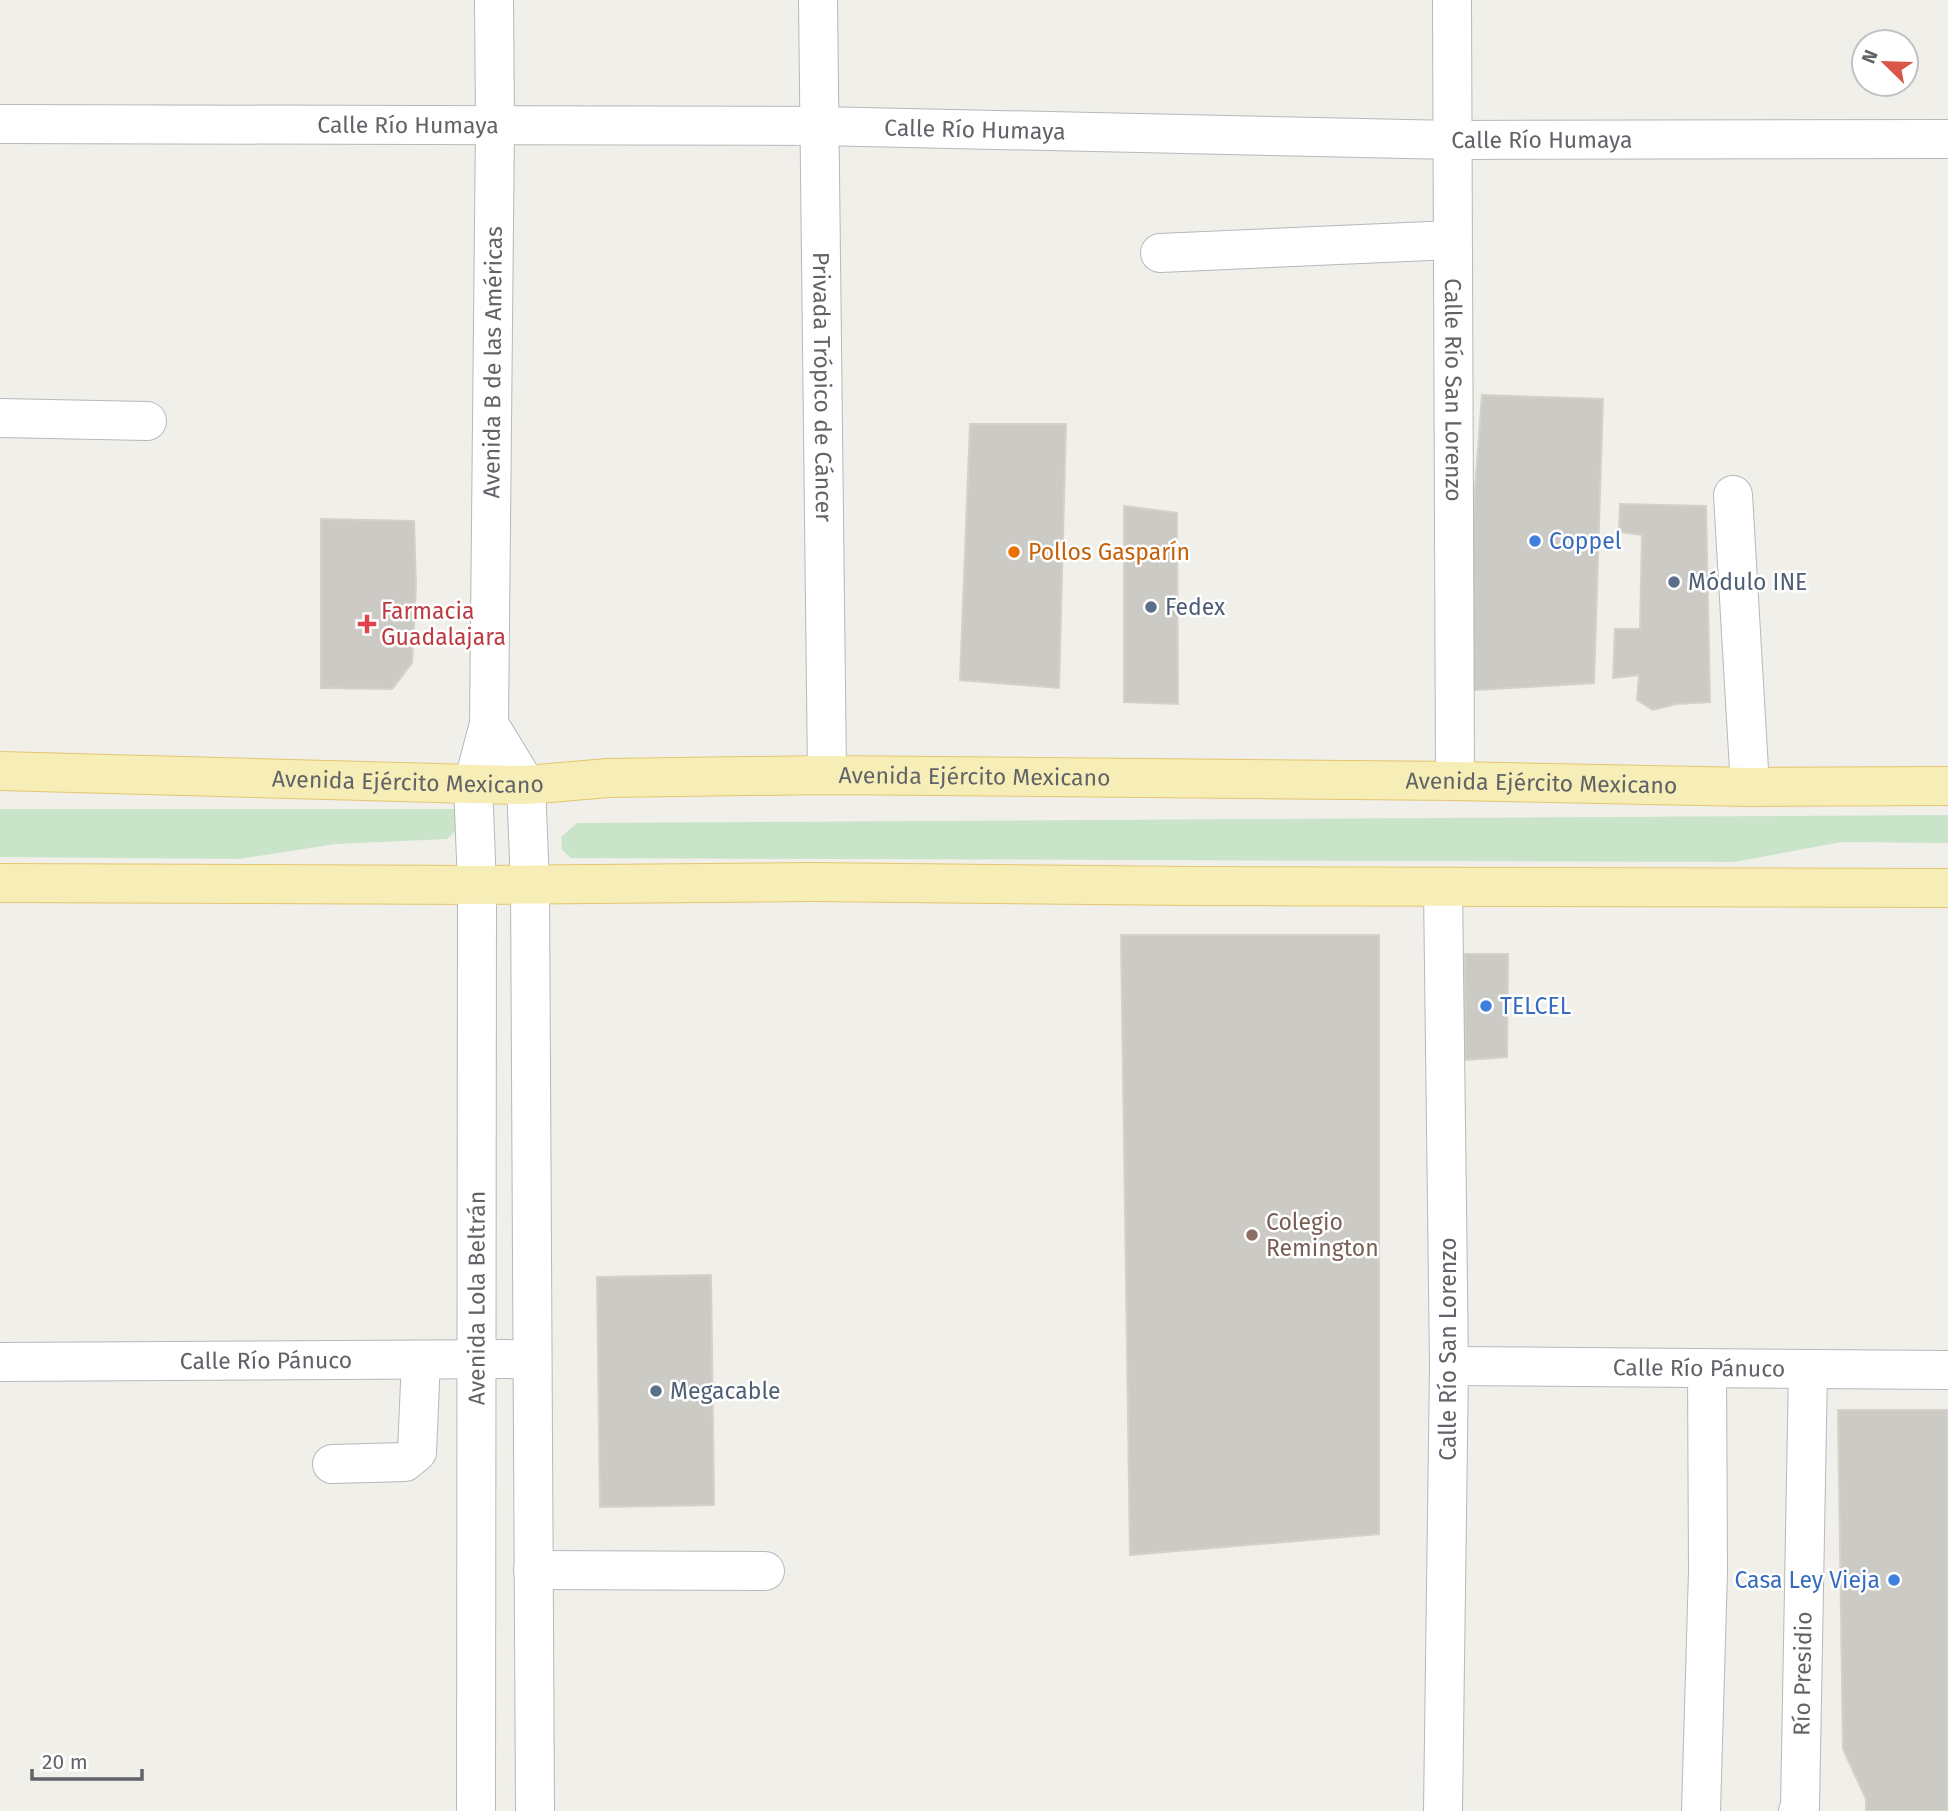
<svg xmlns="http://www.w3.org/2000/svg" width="1948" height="1811" viewBox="0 0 1948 1811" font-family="'Fira Sans',sans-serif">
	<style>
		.green { fill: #c9e4c9 }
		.building { fill: #cccac5; stroke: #d4d1c8; stroke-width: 2 }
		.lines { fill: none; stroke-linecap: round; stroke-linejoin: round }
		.minor-casing { stroke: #b6b8bb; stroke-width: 40 }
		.major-casing { stroke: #e3c66f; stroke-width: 40 }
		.minor { stroke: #fff; stroke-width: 38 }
		.major { stroke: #f7eeb7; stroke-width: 38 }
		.shop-dot { fill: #3f7fe0; stroke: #fff; stroke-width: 2.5 }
		.food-dot { fill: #e8710a; stroke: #fff; stroke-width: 2.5 }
		.service-dot { fill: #5c6f8a; stroke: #fff; stroke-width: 2.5 }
		.health-dot { fill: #e0444e; stroke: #fff; stroke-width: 2.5 }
		.education-dot { fill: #8d6e63; stroke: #fff; stroke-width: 2.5 }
		.labels { text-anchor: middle; stroke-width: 5; stroke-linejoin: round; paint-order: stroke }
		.street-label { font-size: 23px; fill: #606367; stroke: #fff }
		.shop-label { font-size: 23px; fill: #366cbe; stroke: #fff; text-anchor: start }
		.food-label { font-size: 23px; fill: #c56008; stroke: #fff; text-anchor: start }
		.service-label { font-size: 23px; fill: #4e5e75; stroke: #fff; text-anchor: start }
		.health-label { font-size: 23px; fill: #be3a42; stroke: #fff; text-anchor: start }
		.education-label { font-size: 23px; fill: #785e54; stroke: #fff; text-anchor: start }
	</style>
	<rect width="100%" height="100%" fill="#f0efe9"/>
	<g class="green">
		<polygon points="0,809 456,809 460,823 455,831 447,839 335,844 239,859 0,857"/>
		<polygon points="1948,815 1948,843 1841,842 1734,862 571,858 562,850 561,837 577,823"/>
	</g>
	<g class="building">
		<polygon points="1482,395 1603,399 1594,683 1460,691"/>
		<polygon points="970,424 1066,424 1059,688 960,680"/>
		<polygon points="1620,504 1706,506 1710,702 1676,704 1653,710 1637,700 1639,675 1613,678 1615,629 1640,629 1642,535 1619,532"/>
		<polygon points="1124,506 1177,513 1178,704 1124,702"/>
		<polygon points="321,519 414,521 416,585 412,663 392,689 321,688"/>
		<polygon points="1121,935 1379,935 1379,1534 1130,1555"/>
		<polygon points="1465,954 1508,954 1507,1057 1465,1060"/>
		<polygon points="711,1275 714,1505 600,1507 597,1277"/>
		<polygon points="1838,1410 1948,1410 1948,1811 1866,1811 1866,1799 1843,1749"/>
	</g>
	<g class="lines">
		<g class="minor-casing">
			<g id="minor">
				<path id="s1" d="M818,0L827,775"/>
				<path id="s2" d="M1452,0L1455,781"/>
				<path id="s3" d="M0,124L818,126L1452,140L1948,139"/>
				<polyline points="1160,253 1452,240"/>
				<polyline points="0,418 147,421"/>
				<polyline points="1733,495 1750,787"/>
				<polyline points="489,724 526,785 530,884 535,1811"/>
				<path id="s4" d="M0,1362L532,1359"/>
				<path id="s5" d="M1449,1366L1948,1370"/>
				<polyline points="332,1464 405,1462 417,1452 421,1360"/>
				<polyline points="533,1570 765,1571"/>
				<path id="s6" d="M476,1811L477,885L473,784L489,724L495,124L494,0"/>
				<polyline points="1443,1811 1449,1366 1443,887"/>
				<polyline points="1701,1811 1708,1571 1707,1369"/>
				<path id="s7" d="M1798,1811L1800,1808L1808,1369"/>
			</g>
		</g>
		<g class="major-casing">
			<g id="major">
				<path id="s8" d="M0,771L473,784L526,785L608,778L827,775L1455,781L1750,787L1948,786"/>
				<polyline points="0,883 477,885 811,882 1193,886 1948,888"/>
			</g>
		</g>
		<use href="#minor" class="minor"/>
		<use href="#major" class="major"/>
	</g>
	<g class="shop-dot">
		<circle cx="1535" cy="541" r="7"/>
		<circle cx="1486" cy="1006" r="7"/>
		<circle cx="1894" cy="1580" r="7"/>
	</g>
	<circle class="food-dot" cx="1014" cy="552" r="7"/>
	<g class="service-dot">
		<circle cx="1674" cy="582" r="7"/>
		<circle cx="1151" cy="607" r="7"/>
		<circle cx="656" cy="1391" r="7"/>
	</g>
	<path class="health-dot" d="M363.5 613.5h7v7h7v7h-7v7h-7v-7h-7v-7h7z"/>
	<circle class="education-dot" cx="1252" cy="1235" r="7"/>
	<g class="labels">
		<g class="street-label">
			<text dy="8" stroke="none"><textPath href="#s3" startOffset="408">Calle Río Humaya</textPath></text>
			<text dy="8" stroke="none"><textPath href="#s3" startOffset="975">Calle Río Humaya</textPath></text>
			<text dy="8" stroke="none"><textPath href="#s3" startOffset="1542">Calle Río Humaya</textPath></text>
			<text dy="8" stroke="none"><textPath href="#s6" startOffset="1451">Avenida B de las Américas</textPath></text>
			<text dy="8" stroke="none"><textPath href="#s1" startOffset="387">Privada Trópico de Cáncer</textPath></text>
			<text dy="8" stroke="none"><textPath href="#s2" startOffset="390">Calle Río San Lorenzo</textPath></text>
			<text dy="8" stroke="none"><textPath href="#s8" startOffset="975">Avenida Ejército Mexicano</textPath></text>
			<text dy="8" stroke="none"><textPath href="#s8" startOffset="408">Avenida Ejército Mexicano</textPath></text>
			<text dy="8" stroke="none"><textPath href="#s8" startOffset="1542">Avenida Ejército Mexicano</textPath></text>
			<text dy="8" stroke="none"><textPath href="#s6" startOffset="513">Avenida Lola Beltrán</textPath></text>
			<text transform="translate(1448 1349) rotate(-90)" y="8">Calle Río San Lorenzo</text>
			<text dy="8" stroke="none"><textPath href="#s4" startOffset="266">Calle Río Pánuco</textPath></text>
			<text dy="8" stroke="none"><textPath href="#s5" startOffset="250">Calle Río Pánuco</textPath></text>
			<text dy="8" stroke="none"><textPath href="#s7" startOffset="138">Río Presidio</textPath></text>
		</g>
		<g class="shop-label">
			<text x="1549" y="549">Coppel</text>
			<text x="1500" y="1014">TELCEL</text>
			<text x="1880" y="1588" text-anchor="end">Casa Ley Vieja</text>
		</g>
		<g class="food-label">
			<text x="1028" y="560">Pollos Gasparín</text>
		</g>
		<g class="service-label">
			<text x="1688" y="590">Módulo INE</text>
			<text x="1165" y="615">Fedex</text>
			<text x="670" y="1399">Megacable</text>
		</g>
		<g class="health-label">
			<text x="381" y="619">Farmacia<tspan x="381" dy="26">Guadalajara</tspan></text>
		</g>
		<g class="education-label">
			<text x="1266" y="1230">Colegio<tspan x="1266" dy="26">Remington</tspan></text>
		</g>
	</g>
	<g transform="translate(1885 63) rotate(293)"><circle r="33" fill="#ffffff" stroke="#bfc1c2" stroke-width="2"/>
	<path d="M0-5L12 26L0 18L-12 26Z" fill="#d85747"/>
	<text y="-10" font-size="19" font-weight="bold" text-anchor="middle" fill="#606367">N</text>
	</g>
	<path d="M32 1769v10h110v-10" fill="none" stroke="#606367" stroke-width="3.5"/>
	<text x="42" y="1769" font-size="21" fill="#606367" stroke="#ffffff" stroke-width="5" paint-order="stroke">20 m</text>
</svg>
